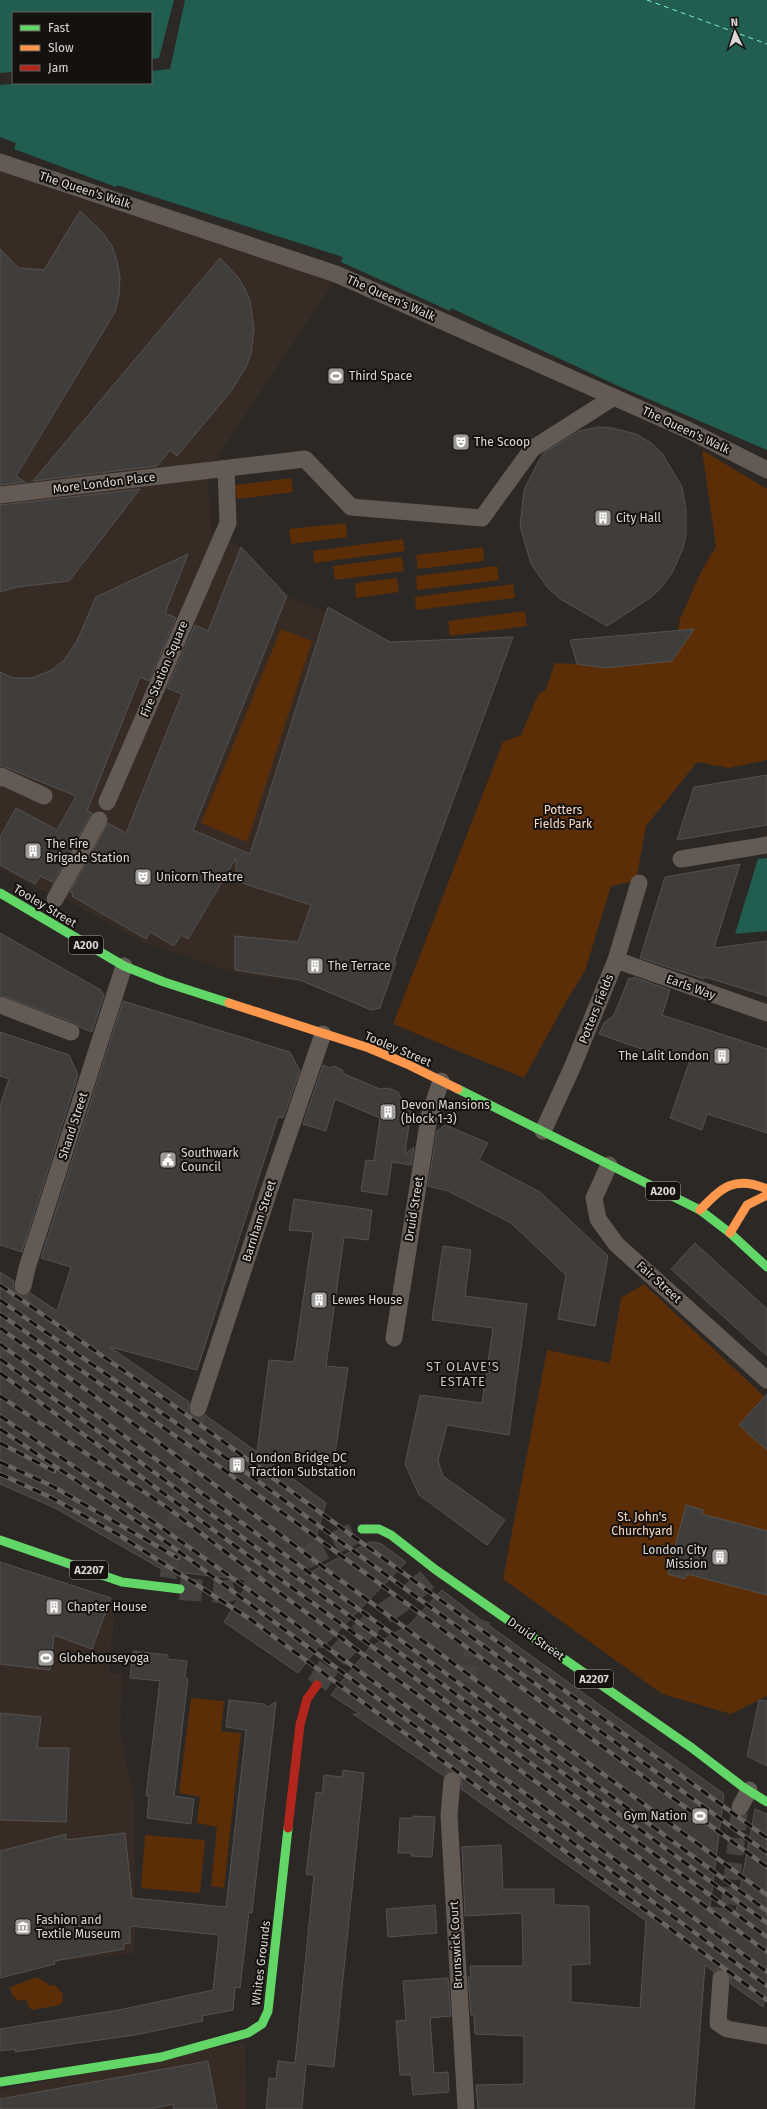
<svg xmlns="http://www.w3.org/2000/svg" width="767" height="2109" viewBox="0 0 767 2109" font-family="'Fira Sans',sans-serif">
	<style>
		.built { fill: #372c25 }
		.green { fill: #5b2e08 }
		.water { fill: #215e4f; fill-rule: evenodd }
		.pier { fill: #2b2826 }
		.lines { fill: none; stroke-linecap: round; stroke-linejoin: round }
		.ferry { stroke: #74efcf; stroke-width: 1; stroke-dasharray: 5 4; stroke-linecap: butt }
		.building { fill: #403e3d; stroke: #545250 }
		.street-tunnel { stroke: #464240; stroke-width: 17; stroke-dasharray: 17 8; stroke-linecap: butt }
		.secondary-tunnel { stroke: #464240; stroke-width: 22; stroke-dasharray: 22 11; stroke-linecap: butt }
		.primary-tunnel { stroke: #464240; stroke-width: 22; stroke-dasharray: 22 11; stroke-linecap: butt }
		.street { stroke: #625a55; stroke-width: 17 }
		.fast { stroke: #63d668; stroke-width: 9 }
		.slow { stroke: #ff974d; stroke-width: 9 }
		.jam { stroke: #b3261e; stroke-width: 9 }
		.rail-casing { stroke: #676461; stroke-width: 4.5 }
		.rail { stroke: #14110f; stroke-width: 3; stroke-dasharray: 9; stroke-linecap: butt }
		.labels { text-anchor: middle; stroke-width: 4; stroke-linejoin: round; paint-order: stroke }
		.shield { fill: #14110f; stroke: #a09c9a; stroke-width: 1 }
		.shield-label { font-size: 11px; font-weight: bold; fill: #dcd8d5 }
		.street-label { font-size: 12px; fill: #dcd8d5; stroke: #14110f }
		.poi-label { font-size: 12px; fill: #dcd8d5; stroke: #14110f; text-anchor: start }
		.park-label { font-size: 12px; fill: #fad8c2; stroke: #14110f }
		.neighbourhood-label { font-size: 13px; letter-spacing: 1px; fill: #c9c1bb; stroke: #14110f }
	</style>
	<rect width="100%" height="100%" fill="#2b2826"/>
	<g class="built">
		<polygon points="0,168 336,279 208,471 211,533 241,547 287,596 326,612 334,610 390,642 507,637 510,639 511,642 403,937 380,1008 371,1010 302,982 234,973 142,942 67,900 36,888 0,869"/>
		<polygon points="0,1562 111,1598 115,1605 109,1673 122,1674 120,1732 135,1806 135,1953 62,1961 0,1976"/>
		<polygon points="245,2042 246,2109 0,2109 0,2090"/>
	</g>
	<g class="green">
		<polygon points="702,450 767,489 767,760 729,768 697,762 646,826 636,881 611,886 585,971 567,1000 524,1078 393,1024 503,742 521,735 538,695 546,689 555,663 577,664 605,668 671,661 693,629 678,630 680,619 700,574 716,546"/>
		<polygon points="291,478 293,492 237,499 235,485"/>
		<polygon points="346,523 347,537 291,544 289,529"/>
		<polygon points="403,539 405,551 314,563 313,551"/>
		<polygon points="483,547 484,561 418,569 416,555"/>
		<polygon points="402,557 404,571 335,580 333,566"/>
		<polygon points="497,566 499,580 417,590 416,576"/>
		<polygon points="397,578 399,592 356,598 355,583"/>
		<polygon points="513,584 515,598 416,610 415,597"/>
		<polygon points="525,611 527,626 450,636 448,621"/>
		<polygon points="281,629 312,641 247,842 201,823"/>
		<polygon points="644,1284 767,1399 767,1696 731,1714 662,1694 503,1579 547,1350 610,1363 621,1298"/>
		<polygon points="191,1698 224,1701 221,1731 241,1733 224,1888 211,1886 217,1827 197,1823 200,1797 179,1793"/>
		<polygon points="145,1835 205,1840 200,1893 141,1888"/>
		<polygon points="37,1977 51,1986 55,1985 62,1993 63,2001 60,2005 32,2010 28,2006 26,1999 19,2001 12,1995 10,1987"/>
	</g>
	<g class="water">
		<path d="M0,0H767V450L616,385L451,308L450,311L341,262L343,257L117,185L116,187L14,149L16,143L0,137ZM13,13H151V83H13Z"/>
		<polygon points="767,858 767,931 735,934 758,859"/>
	</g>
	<g class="pier">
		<polygon points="174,0 185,0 170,69 151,71 151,59 159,58"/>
		<polygon points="13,72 13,83 20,83 0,85 0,73"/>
	</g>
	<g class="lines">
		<polyline class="ferry" points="647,0 767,44"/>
	</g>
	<g class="building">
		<polygon points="80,211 102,232 112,246 117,261 120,277 119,295 115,312 16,476 25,482 0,485 0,249 19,268 44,270"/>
		<polygon points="220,258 238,277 245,289 250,301 254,328 251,354 246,367 232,390 177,456 170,450 157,466 33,481"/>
		<polygon points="599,427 612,428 636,434 650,442 662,453 682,487 686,510 686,535 683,548 673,571 661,588 650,598 607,626 560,599 547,587 531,564 520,526 524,490 538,462 545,452 579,431"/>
		<polygon points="140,489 69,581 17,587 0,592 0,505"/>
		<polygon points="241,547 287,596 193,830 250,854 328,607 390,642 513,637 394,961 396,962 380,1008 371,1010 300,980 235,970 235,936 298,942 311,905 245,884 236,878 236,858 188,939 181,935 174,946 150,932 146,939 72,896 73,893 70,892 108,823 126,833 182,694 167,688 195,625 208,631"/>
		<polygon points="188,554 165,613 176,618 149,681 140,677 87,811 92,813 53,882 40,876 35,884 0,865 0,837 16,808 57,830 76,796 0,765 0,672 13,678 32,678 52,670 65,659 77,641 96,597"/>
		<polygon points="694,629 672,661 605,668 577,664 570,640"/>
		<polygon points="767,775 767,825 677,840 694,787"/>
		<polygon points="740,864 714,948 767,941 767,996 705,977 704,979 640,958 665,877"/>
		<polygon points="0,933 101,990 104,995 92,1032 79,1027 75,1023 0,995"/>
		<polygon points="634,977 670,990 662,1015 767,1049 767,1133 707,1114 702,1130 670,1118 690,1060 651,1048 650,1052 599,1034 604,1023 614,1015 629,978 633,979"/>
		<polygon points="123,1001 290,1052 300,1071 283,1118 278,1117 197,1370 110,1347 189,1402 188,1410 191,1415 200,1418 205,1415 257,1452 269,1360 294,1362 313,1232 289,1230 294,1199 372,1210 368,1240 344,1237 326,1366 348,1368 333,1466 262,1456 326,1503 305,1575 370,1542 376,1542 383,1545 406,1562 322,1648 319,1646 298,1673 224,1622 250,1580 165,1571 55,1508 0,1484 0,1272 14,1281 13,1289 17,1294 26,1296 30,1293 57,1311 71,1267 41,1258"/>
		<polygon points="0,1032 69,1055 78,1075 22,1252 0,1245 0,1106 9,1079 0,1076"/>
		<polygon points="323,1065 329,1068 334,1066 342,1070 344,1074 380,1089 388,1088 398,1092 401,1098 412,1102 405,1154 414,1147 411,1165 392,1162 387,1195 361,1191 366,1160 374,1161 380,1118 335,1099 326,1131 303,1124"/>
		<polygon points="445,1125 488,1143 479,1160 540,1192 608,1256 595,1326 558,1319 566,1275 511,1223 448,1191 428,1186 437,1131"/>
		<polygon points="695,1243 767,1309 767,1356 671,1269"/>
		<polygon points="443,1246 471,1250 465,1296 527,1304 509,1435 447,1425 438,1461 443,1476 505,1520 487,1545 419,1495 405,1464 420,1395 482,1403 493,1328 432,1320"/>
		<polygon points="767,1394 767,1450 739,1425"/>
		<polygon points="686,1505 703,1510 702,1514 767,1531 767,1595 687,1574 685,1579 668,1574"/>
		<polygon points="0,1562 111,1598 92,1649 54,1635 50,1670 0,1664"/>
		<polygon points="442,1590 473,1614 724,1794 710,1907 736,1911 755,1809 767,1814 767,1990 763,2007 731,1984 730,1975 727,1971 721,1969 714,1972 705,1965 694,2109 478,2109 476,2085 524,2084 524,2036 475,2034 474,2015 471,2015 468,1977 471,1977 470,1966 523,1966 522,1913 465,1916 462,1847 501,1845 503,1889 554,1889 554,1905 589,1906 590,1964 571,1965 571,2002 640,2008 646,1921 461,1789 461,1777 458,1773 452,1771 444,1776 353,1714 360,1714 331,1695 369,1648 409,1625"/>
		<polygon points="133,1651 168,1655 168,1659 187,1661 185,1678 188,1679 174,1796 194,1799 191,1824 147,1818 149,1796 146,1796 160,1681 130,1678"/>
		<polygon points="229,1700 264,1704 267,1707 276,1702 252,1913 249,1912 240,1988 235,1987 233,2010 202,2016 203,2021 135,2035 15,2052 15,2049 0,2051 0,2029 119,2010 213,1990 219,1935 130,1926 130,1943 124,1944 124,1949 54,1961 55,1964 0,1978 0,1851 66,1834 66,1840 125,1833 132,1898 226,1907 246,1730 226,1727"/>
		<polygon points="759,1700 767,1701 767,1766 747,1756"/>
		<polygon points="0,1713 41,1717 37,1748 69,1748 66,1822 0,1820"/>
		<polygon points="343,1770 364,1773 334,2067 306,2064 302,2109 266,2109 269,2078 276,2079 278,2061 295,2063 314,1875 306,1874 316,1792 322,1793 324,1775 342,1777"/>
		<polygon points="413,1816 435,1817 432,1857 411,1856 412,1853 398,1853 400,1818 413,1818"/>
		<polygon points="435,1905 437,1933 388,1937 386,1909"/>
		<polygon points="448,1978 451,2016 430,2018 434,2073 448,2072 449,2092 413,2095 411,2075 400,2075 396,2021 406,2020 403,1981"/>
		<polygon points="208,2061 217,2109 174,2109 173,2104 150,2109 0,2109 0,2099"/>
	</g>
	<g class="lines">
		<g class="street-tunnel">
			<polyline points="0,1353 9,1339 23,1286"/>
			<polyline points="168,1578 178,1507 198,1408"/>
			<polyline points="452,1781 473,1651 482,1620"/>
			<polyline points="721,1979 740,1807"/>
		</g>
		<polyline class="secondary-tunnel" points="317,1685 329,1666 343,1650 377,1618 401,1602 429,1578"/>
		<polyline class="primary-tunnel" points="180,1589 223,1592 254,1585 362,1529"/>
		<g class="street">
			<polyline points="0,162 336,274 688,430 767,470"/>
			<polyline points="0,495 305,459 351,507 482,518 532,449 614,397"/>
			<polyline points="0,778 1,776 44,796"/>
			<polyline points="107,802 228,523 226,469"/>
			<polyline points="681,859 767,845"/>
			<polyline points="55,899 99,820"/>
			<polyline points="616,960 767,1013"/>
			<polyline points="0,1005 71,1032"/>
			<polyline points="543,1131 572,1068 616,960 639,883"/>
			<polyline points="609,1165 594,1198 598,1219 616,1244 767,1380"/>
			<polyline points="23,1286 27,1268 124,966"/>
			<polyline points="394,1338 429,1117 441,1081"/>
			<polyline points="198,1408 269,1191 323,1034"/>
			<polyline points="452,1781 449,1815 466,2109"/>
			<polyline points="740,1807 749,1790"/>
			<polyline points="721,1979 718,2023 727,2029 767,2036"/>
		</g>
		<g class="fast">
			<polyline points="0,893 124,966 164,982 229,1003"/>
			<polyline points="458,1089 700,1210 730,1233 767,1267"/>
			<polyline points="362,1529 379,1529 391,1535 436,1570 692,1748 743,1787 767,1802"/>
			<polyline points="0,1540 122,1582 180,1589"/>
			<polyline points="0,2082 161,2057 248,2033 262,2024 268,2011 288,1828"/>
		</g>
		<g class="slow">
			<polyline points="229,1003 369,1048 407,1064 458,1089"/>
			<path d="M700,1210C722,1187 735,1175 767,1189"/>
			<polyline points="730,1233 747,1205 767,1195"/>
		</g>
		<polyline class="jam" points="288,1828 300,1725 307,1699 317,1685"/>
		<g class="rail-casing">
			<g id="rail">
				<polyline points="0,1285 166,1400 767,1838"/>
				<polyline points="0,1300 229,1460 767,1853"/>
				<polyline points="0,1314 220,1467 767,1867"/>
				<polyline points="0,1328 145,1432 331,1573 767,1895"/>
				<polyline points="0,1344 767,1911"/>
				<polyline points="0,1359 767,1923"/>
				<polyline points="0,1373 767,1937"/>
				<polyline points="0,1396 168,1508 269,1585 767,1952"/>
				<polyline points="0,1416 113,1493 263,1600 767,1972"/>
				<polyline points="0,1429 151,1531 767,1986"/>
				<polyline points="0,1443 54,1471"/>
				<polyline points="0,1462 52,1486 178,1558"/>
				<polyline points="0,1474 50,1497 119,1535 250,1619 767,2000"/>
			</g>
		</g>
		<use href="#rail" class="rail"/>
	</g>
	<defs>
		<g id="stadium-square" transform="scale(0.9)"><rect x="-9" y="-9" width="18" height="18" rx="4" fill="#9e9a98" stroke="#14110f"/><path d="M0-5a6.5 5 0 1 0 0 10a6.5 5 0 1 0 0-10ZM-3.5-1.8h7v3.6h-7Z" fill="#fff"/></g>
		<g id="theatre-square" transform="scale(0.9)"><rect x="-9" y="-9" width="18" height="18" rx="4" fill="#9e9a98" stroke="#14110f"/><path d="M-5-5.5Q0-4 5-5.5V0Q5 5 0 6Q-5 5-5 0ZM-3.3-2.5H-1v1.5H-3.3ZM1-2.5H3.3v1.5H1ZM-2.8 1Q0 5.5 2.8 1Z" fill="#fff"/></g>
		<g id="building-square" transform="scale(0.9)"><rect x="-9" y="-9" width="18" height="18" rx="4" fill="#9e9a98" stroke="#14110f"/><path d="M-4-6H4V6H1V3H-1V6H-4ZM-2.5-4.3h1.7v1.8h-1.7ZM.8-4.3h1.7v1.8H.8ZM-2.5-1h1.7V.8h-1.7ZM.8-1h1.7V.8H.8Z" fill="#fff"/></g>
		<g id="civic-square" transform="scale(0.9)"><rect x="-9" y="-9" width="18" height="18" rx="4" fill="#9e9a98" stroke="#14110f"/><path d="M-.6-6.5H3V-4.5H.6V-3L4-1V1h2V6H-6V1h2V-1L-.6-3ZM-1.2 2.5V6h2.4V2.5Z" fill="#fff"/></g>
		<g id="museum-square" transform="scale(0.9)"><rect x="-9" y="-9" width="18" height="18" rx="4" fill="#9e9a98" stroke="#14110f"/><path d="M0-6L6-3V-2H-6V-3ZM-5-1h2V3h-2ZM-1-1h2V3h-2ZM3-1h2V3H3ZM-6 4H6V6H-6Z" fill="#fff"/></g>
	</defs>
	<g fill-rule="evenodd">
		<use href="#stadium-square" x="336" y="376"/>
		<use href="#theatre-square" x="461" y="442"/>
		<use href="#building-square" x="603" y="518"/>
		<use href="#building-square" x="33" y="851"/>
		<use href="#theatre-square" x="143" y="877"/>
		<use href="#building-square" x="315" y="966"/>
		<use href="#building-square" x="722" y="1056"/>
		<use href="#building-square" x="388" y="1112"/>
		<use href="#civic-square" x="168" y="1160"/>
		<use href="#building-square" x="319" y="1300"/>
		<use href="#building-square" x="237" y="1465"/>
		<use href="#building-square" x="720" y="1557"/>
		<use href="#building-square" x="54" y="1607"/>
		<use href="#stadium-square" x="46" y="1658"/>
		<use href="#stadium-square" x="700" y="1816"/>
		<use href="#museum-square" x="23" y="1927"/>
	</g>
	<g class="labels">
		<g class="shield">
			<rect x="69" y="936" width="34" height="18" rx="3"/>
			<rect x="646" y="1182" width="34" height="18" rx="3"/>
			<rect x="70" y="1561" width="38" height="18" rx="3"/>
			<rect x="575" y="1670" width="38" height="18" rx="3"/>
		</g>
		<g class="shield-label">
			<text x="86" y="949">A200</text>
			<text x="663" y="1195">A200</text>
			<text x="89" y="1574">A2207</text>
			<text x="594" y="1683">A2207</text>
		</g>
		<g class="street-label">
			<text transform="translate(85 190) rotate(18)" y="4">The Queen's Walk</text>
			<text transform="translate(391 298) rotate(24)" y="4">The Queen's Walk</text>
			<text transform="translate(686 430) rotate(25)" y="4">The Queen's Walk</text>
			<text transform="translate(104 483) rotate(-7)" y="4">More London Place</text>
			<text transform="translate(164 669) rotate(-67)" y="4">Fire Station Square</text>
			<text transform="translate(45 906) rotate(31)" y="4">Tooley Street</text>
			<text transform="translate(691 987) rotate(20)" y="4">Earls Way</text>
			<text transform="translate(596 1009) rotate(-68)" y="4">Potters Fields</text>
			<text transform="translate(398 1049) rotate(23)" y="4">Tooley Street</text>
			<text transform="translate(73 1126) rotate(-72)" y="4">Shand Street</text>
			<text transform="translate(414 1209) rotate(-81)" y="4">Druid Street</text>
			<text transform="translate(259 1221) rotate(-72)" y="4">Barnham Street</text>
			<text transform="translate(659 1282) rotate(42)" y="4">Fair Street</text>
			<text transform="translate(536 1639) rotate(35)" y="4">Druid Street</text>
			<text transform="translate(456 1945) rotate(-93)" y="4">Brunswick Court</text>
			<text transform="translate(261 1963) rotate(-83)" y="4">Whites Grounds</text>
		</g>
		<g class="poi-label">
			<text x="349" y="380">Third Space</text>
			<text x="474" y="446">The Scoop</text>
			<text x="616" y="522">City Hall</text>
			<text x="46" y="848">The Fire<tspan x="46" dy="14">Brigade Station</tspan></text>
			<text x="156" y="881">Unicorn Theatre</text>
			<text x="328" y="970">The Terrace</text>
			<text x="709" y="1060" text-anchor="end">The Lalit London</text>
			<text x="401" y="1109">Devon Mansions<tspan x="401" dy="14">(block 1-3)</tspan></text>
			<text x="181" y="1157">Southwark<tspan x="181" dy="14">Council</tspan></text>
			<text x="332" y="1304">Lewes House</text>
			<text x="250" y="1462">London Bridge DC<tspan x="250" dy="14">Traction Substation</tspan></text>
			<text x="707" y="1554" text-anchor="end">London City<tspan x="707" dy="14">Mission</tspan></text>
			<text x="67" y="1611">Chapter House</text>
			<text x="59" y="1662">Globehouseyoga</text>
			<text x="687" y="1820" text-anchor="end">Gym Nation</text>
			<text x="36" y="1924">Fashion and<tspan x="36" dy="14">Textile Museum</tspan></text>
		</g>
		<g class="park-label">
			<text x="563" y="814">Potters<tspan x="563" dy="14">Fields Park</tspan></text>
			<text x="642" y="1521">St. John's<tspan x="642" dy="14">Churchyard</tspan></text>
		</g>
		<g class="neighbourhood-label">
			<text x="463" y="1371">ST OLAVE'S<tspan x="463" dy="15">ESTATE</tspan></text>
		</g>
	</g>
	<rect x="12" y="12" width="140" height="72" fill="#14110f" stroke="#64615e"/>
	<rect x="20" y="25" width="20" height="6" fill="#63d668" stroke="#64615e"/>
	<text x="48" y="32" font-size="12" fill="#dcd8d5">Fast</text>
	<rect x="20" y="45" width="20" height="6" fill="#ff974d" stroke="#64615e"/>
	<text x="48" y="52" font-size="12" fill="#dcd8d5">Slow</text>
	<rect x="20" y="65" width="20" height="6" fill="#b3261e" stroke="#64615e"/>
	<text x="48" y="72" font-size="12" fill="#dcd8d5">Jam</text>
	<g transform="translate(735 32) rotate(356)" stroke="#14110f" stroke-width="3" paint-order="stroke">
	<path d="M0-3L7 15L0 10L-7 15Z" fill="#dcd8d5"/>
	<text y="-6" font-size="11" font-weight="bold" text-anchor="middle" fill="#dcd8d5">N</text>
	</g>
</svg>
